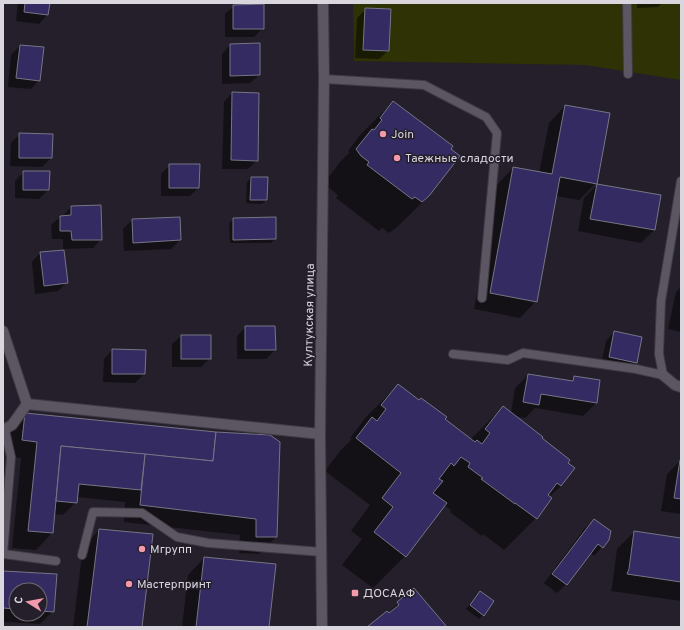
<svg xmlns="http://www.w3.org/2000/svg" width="684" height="630" viewBox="0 0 684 630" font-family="Overpass,sans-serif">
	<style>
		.green { fill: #2e3205 }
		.shadow { fill: #0007; fill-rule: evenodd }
		.building { fill: #332b61; stroke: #767685 }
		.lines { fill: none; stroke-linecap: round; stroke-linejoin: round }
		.lane-casing { stroke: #3f3943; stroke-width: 10 }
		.street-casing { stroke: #3f3943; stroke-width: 12 }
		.secondary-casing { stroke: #3f3943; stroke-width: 12 }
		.lane { stroke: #5c5562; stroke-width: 8 }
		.street { stroke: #5c5562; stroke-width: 10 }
		.secondary { stroke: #5c5562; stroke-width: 10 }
		.poi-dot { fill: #f29aac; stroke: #241f2a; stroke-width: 1.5 }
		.labels { text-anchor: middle; stroke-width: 3; stroke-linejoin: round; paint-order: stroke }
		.poi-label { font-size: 12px; fill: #dad6de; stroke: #241f2a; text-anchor: start }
		.street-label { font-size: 12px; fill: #dad6de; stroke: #241f2a }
	</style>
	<rect width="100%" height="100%" fill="#241f2a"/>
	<polygon class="green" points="353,3 681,3 681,80 585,65 354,61"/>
	<g class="shadow">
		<polygon points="18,3 49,3 47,15 39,24 16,21"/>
		<polygon points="637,3 662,3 658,7 637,8"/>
		<polygon points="234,6 263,28 254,37 225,37 225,14"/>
		<polygon points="366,9 388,51 379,59 355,58 357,18"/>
		<polygon points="230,45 259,75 250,83 222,84 222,54"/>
		<polygon points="20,46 43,48 39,80 31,89 8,87 11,55"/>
		<polygon points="232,93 257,160 248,169 222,169 224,102"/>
		<polygon points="393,102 429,196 396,228 389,233 382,228 379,231 336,198 338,195 329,188 325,182 340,162 350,152 348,151 361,134"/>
		<polygon points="565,106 596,183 579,200 556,196 536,301 520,318 474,309 497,185 513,168 539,173 549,123"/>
		<polygon points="20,134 51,158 42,167 10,166 11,143"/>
		<polygon points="170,165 198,188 190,196 161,196 161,174"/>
		<polygon points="24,172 48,190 39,199 15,198 15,181"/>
		<polygon points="251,178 266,200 262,204 246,203 247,182"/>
		<polygon points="597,185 660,196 654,230 641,243 578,231 584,198"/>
		<polygon points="71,207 101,239 93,248 63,249 63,239 52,239 51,225 60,217 62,217"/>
		<polygon points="179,218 180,240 171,249 124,251 123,229 132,220"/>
		<polygon points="234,219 275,239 271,243 230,243 229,223"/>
		<polygon points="40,253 67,282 58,291 35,294 32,262"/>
		<polygon points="681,287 681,332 668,329 676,292"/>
		<polygon points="246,327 275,350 266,359 237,359 237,336"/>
		<polygon points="614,332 636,362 627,371 601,365 606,341"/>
		<polygon points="181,336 210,358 201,367 172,367 172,344"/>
		<polygon points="112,350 144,374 135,383 103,382 104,359"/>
		<path d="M528,375L570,382L574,377L596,403L583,416L535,408L525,418L513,416L561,486L549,497L536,518L504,550L483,534L482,536L450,512L451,510L444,505L405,556L373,588L342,565L362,539L351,531L370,505L325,471L340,451L352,439L350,438L366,417L398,385L470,440L503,407L511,413L515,388ZM433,492L441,498L439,499L432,493Z"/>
		<polygon points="25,414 216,433 276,537 259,554 239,553 240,535 124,522 125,502 77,497 76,502 63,515 54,514 52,533 36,550 12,548 21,458 6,456 9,431"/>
		<polygon points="680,461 681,461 681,514 661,511 667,474"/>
		<polygon points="594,520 602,547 594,556 590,553 566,584 557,593 544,583 585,528"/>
		<polygon points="99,530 141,627 73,627 83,547"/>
		<polygon points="634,532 681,539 681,601 611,591 612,587 617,549"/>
		<polygon points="204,558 268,627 182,627 188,575"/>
		<path d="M3,572L56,575L53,611L40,624L3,622ZM16,590H40V614H16Z"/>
		<polygon points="413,589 445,627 369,627 388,613"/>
		<polygon points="480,592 483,615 479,619 466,609"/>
	</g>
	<g class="building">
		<polygon points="25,3 50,3 48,15 24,12"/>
		<polygon points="264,4 264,29 233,29 233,5"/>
		<polygon points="365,8 391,9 389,51 363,50"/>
		<polygon points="260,43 260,75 230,76 230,44"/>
		<polygon points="20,45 44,47 40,81 16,78"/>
		<polygon points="232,92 259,93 258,161 231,160"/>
		<polygon points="393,101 453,146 451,149 460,156 429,196 422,202 415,197 412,199 367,165 369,162 361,156 356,149 372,129 374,130 382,120 380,118"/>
		<polygon points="565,105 610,113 597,184 560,177 537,302 490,293 513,167 552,174"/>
		<polygon points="19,133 53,134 52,158 19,158"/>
		<polygon points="169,164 200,164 199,188 169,188"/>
		<polygon points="23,171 50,171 49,190 23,190"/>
		<polygon points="251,177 268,177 267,200 250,200"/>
		<polygon points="597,184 661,195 655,230 590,219"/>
		<polygon points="101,205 102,240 72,240 71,231 60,231 60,216 71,215 71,206"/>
		<polygon points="180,217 181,240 133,243 132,219"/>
		<polygon points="276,217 276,239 233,240 233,218"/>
		<polygon points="64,250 68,283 44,286 40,252"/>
		<polygon points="245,326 275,326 276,350 245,350"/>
		<polygon points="614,331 642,337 637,363 609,357"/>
		<rect x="181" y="335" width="30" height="24"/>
		<polygon points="112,349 146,350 145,374 112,374"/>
		<polygon points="528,374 573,381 574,376 600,380 597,403 541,394 539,405 523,402"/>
		<polygon points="398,384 419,400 421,398 447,417 445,419 475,442 477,440 482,444 490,433 485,429 503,406 543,437 542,438 570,460 568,463 575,468 561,486 557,483 548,495 552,498 537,519 515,503 515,504 481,479 483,478 468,467 470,463 461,457 454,466 451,463 439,479 443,481 433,493 447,503 406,557 374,532 393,507 382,498 401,473 356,438 372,417 377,421 386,409 381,405"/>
		<polygon points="25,413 216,432 213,461 61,446 53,533 28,531 37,442 22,440"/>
		<polygon points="216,432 270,435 280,442 277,537 256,537 256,519 140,505 145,454 213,461"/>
		<polygon points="61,446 145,454 141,490 79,484 77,503 56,501"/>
		<polygon points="680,460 681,460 681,499 674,498"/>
		<polygon points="3,478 5,478 3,520"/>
		<polygon points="594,519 611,531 609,540 603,548 598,544 567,585 552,574"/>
		<polygon points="99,529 153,534 142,627 87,627"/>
		<polygon points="634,531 681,538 681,582 627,574 629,569"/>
		<polygon points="204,557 276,564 269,627 196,627"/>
		<polygon points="3,571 57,574 54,612 40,611 40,590 16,590 16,609 3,608"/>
		<polygon points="414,588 447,627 367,627 387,611 389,613 399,605 397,602"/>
		<polygon points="480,591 494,601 484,616 470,605"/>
	</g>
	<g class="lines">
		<g class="lane-casing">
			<g id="lane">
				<polyline points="627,3 628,74"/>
				<polyline points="324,79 424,85 486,117 497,133 482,298"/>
				<polyline points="453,354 508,360 523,353 636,369 663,375 659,354 661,301 681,181"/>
				<polyline points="3,554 11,457 5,430"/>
				<polyline points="4,554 56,561"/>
				<polyline points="82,555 93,512 142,513 177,537 208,543 322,552"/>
			</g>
		</g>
		<g class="street-casing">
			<g id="street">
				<polyline points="3,331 27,404"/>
				<polyline points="663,375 675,385 681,387"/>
				<polyline points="3,430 12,425 27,404 320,434"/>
			</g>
		</g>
		<g class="secondary-casing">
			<polyline id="secondary" points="322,627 320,434 324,79 323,3"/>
		</g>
		<use href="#lane" class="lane"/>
		<use href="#street" class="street"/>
		<use href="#secondary" class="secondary"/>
	</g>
	<g class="poi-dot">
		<circle cx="383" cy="134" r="4"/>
		<circle cx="397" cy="158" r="4"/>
		<circle cx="142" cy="549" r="4"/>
		<circle cx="129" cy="584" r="4"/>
		<rect x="351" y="589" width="8" height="8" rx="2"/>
	</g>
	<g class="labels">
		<g class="poi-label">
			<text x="391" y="138">Join</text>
			<text x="405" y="162">Таежные сладости</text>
			<text x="150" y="553">Мгрупп</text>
			<text x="137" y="588">Мастерпринт</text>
			<text x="363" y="597">ДОСААФ</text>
		</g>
		<g class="street-label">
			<text transform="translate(309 315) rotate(-89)" y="4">Култукская улица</text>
		</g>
	</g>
	<rect width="684" height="630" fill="none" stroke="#dad6de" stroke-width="8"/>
	<g transform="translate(28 602) rotate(281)"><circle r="19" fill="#241f2a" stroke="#6d6872"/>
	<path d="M0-3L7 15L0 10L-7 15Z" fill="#f29aac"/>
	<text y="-6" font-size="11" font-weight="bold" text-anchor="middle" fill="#dad6de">С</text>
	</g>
</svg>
